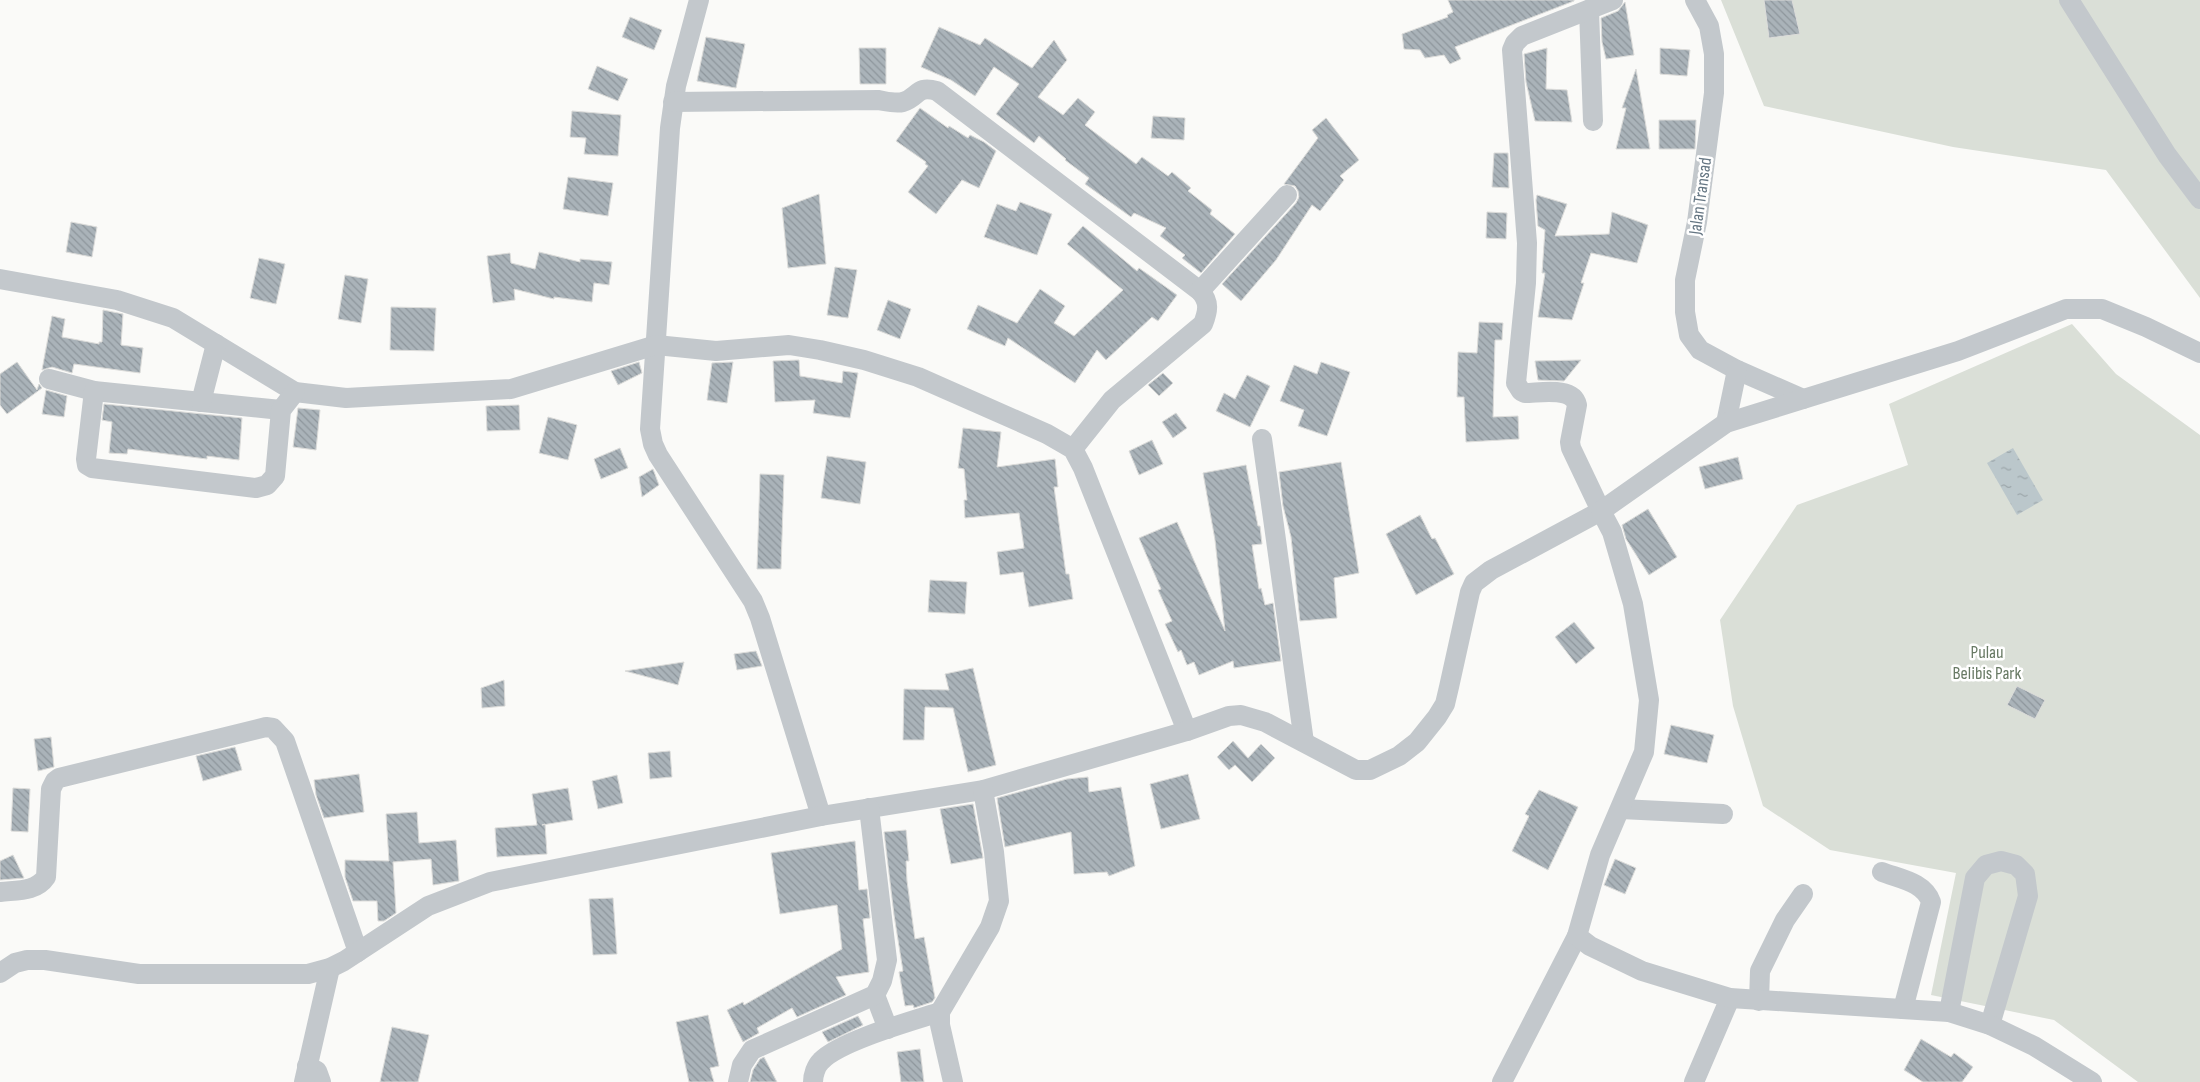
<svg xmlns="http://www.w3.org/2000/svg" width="2200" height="1082" viewBox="0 0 2200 1082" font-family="'Sofia Sans Condensed',sans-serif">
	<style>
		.park { fill: #dadfd7 }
		.water { fill: url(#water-ripples) }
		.building { fill: url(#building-back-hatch); stroke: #dcdcda }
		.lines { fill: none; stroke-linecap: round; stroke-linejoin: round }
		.minor { stroke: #c3c8cc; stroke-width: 20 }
		.labels { text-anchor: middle; stroke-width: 5; stroke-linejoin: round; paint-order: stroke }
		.street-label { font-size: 18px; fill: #657683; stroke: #fff }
		.park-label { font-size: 18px; fill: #687a64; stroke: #fff }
	</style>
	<defs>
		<pattern id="water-ripples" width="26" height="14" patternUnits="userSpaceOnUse" patternTransform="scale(1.25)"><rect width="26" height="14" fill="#bbc7cb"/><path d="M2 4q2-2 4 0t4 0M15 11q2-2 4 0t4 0" fill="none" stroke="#9ca6aa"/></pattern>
		<pattern id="building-back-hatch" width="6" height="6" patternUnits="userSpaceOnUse" patternTransform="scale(1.25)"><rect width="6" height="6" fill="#aab3b9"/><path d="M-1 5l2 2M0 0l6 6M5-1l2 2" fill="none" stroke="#8e969c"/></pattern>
	</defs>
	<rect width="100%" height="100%" fill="#fafaf8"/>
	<g class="park">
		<polygon points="1721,0 2200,0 2200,298 2106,170 1953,147 1764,106"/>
		<polygon points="2072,324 2116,374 2200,435 2200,1082 2138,1082 2054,1020 1931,995 1956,873 1830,850 1763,806 1733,706 1720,620 1797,505 1908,465 1889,404"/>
	</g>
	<polygon class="water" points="2013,448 2043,500 2017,515 1987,463"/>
	<g class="building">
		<polygon points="1448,0 1574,0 1574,1 1455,47 1461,59 1450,64 1444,55 1425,58 1420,50 1404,49 1402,34 1448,17 1447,15 1453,12"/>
		<polygon points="1764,0 1792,0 1800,34 1769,38"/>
		<polygon points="1625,2 1634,55 1606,59 1602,42 1601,18 1618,11"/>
		<polygon points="630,17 662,30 654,50 622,37"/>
		<polygon points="939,27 980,45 985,38 1032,68 1054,40 1067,60 1038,97 1063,115 1078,98 1095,112 1085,125 1136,164 1142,157 1168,176 1172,172 1191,188 1188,191 1212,210 1210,214 1235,234 1201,273 1182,258 1185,255 1160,236 1166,228 1134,213 1131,217 1085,184 1089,178 1065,160 1066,159 1039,136 1034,143 996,114 1019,84 994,67 975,96 951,80 921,67"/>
		<polygon points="706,37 745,44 736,88 697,81"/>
		<polygon points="859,48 886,48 886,84 860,84"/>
		<polygon points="1547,48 1546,89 1567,90 1572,122 1535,121 1526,82 1524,54"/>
		<polygon points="1660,48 1690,50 1687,76 1660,74"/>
		<polygon points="597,66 628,79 618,101 588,89"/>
		<polygon points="1636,69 1650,149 1616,149 1626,108 1622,108"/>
		<polygon points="920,108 948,128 949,126 968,138 970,135 984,142 996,151 979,188 962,180 936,214 908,192 928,166 925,164 926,162 896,141"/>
		<polygon points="572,111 621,115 618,156 584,154 586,138 570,137"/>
		<polygon points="1153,116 1185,118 1184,140 1151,138"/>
		<polygon points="1326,118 1359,160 1340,176 1344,180 1320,211 1312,205 1276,260 1241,301 1222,284 1296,203 1299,197 1298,191 1295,186 1284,184 1318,138 1312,130"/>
		<polygon points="1659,120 1696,120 1695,149 1659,149"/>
		<polygon points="1494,153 1508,153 1509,188 1492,187"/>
		<polygon points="568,177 613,183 608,216 563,209"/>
		<polygon points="819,194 826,264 788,268 782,208"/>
		<polygon points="1537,195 1567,204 1555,236 1609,234 1612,212 1648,225 1637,263 1591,253 1581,283 1584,283 1572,320 1538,317 1545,273 1542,273 1545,230 1538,226 1536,200"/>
		<polygon points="1020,202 1052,214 1037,255 984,237 997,204 1016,211"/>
		<polygon points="1487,212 1507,213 1506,239 1486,238"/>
		<polygon points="71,222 97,227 92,257 66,252"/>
		<polygon points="1083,226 1137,271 1139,268 1177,295 1158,321 1152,317 1106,360 1097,350 1075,383 1008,338 1005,346 967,329 978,305 1017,323 1040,289 1065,306 1054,323 1074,336 1123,290 1067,244"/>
		<polygon points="539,252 580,262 580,259 612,262 609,285 594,283 592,302 554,297 554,299 514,289 515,300 493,303 487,256 510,253 511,263 535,269"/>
		<polygon points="259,258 285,264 276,304 250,298"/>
		<polygon points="835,267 857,270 848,318 827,315"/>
		<polygon points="345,275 368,279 361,323 338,319"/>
		<polygon points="888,300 911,309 900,339 877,330"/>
		<polygon points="391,307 436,308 434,351 390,350"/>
		<polygon points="103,310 123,314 121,345 143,348 140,373 74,364 72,373 52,367 42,370 52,316 65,319 62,337 99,344 99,342 102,342"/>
		<polygon points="1479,322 1503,323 1502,340 1495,340 1493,417 1518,416 1519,439 1466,442 1464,397 1457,397 1458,352 1477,353"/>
		<polygon points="799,360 800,376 842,383 843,371 858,373 850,418 813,413 815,400 775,402 773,361"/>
		<polygon points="1581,360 1564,381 1538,380 1535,361"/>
		<polygon points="17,362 37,390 39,384 42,388 7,414 0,405 0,374"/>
		<polygon points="639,362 642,373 618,385 611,371"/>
		<polygon points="733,362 727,403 707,400 712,363"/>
		<polygon points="1321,362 1350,372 1327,436 1298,426 1304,410 1280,401 1294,365 1317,374"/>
		<polygon points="1163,373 1173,383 1159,396 1148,385"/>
		<polygon points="1247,375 1270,386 1250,427 1216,411 1224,393 1235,399"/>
		<polygon points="46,390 67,396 64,417 42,414"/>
		<polygon points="104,404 242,418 239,460 207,456 207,459 128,449 127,454 109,453 112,422 102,420"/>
		<polygon points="519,405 520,430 487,431 486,406"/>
		<polygon points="298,408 320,410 316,450 293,447"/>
		<polygon points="1176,413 1187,428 1173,438 1162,422"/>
		<polygon points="548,417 577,425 568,460 539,453"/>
		<polygon points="963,428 1001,432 997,467 1055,459 1058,487 1054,487 1066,574 1069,574 1073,599 1029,607 1023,572 1000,575 997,552 1024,548 1019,513 965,518 964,500 967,500 964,469 958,468"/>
		<polygon points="1152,440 1163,464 1139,475 1129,451"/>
		<polygon points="620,448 628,468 601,479 594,459"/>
		<polygon points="827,456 866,462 860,504 821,498"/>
		<polygon points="1738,457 1743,479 1705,489 1699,467"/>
		<polygon points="1341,462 1359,573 1334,578 1337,618 1300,621 1291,537 1283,506 1279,472"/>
		<polygon points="1246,465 1258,526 1260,526 1262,544 1252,545 1259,589 1261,588 1265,605 1273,603 1281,661 1234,668 1233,661 1199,675 1194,662 1187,665 1181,650 1178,652 1165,624 1172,621 1158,590 1161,589 1139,538 1177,522 1225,631 1215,540 1203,473"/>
		<polygon points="653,469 659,485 642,497 639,477"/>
		<polygon points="760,474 784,475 781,569 757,569"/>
		<polygon points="1648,509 1677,557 1649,575 1626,539 1622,525"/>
		<polygon points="1420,515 1432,539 1435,538 1454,574 1416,595 1386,534"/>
		<polygon points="930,580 967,582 965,614 928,612"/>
		<polygon points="1574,622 1595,648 1576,664 1555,637"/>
		<polygon points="756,651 762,666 737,670 734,654"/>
		<polygon points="684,662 678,685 625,671"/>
		<polygon points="973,668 996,765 968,772 953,708 925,707 924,740 903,740 904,689 949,690 945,674"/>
		<polygon points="504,680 505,706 482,708 481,688"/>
		<polygon points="2017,686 2045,700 2035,719 2007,705"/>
		<polygon points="1671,725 1714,735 1707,763 1664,754"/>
		<polygon points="51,737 54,767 38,771 34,739"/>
		<polygon points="1233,741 1248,758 1261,744 1275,758 1252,782 1235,765 1229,770 1217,757"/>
		<polygon points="235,747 242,770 203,781 196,756"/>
		<polygon points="670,751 672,777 650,779 648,753"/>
		<polygon points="359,774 364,812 324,818 316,795 314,780"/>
		<polygon points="1188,774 1200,819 1161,829 1150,784"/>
		<polygon points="617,775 623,803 598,809 592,781"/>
		<polygon points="1088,777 1089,792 1121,787 1135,866 1109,876 1107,872 1074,874 1071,832 1005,847 997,798 1067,779"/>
		<polygon points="13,788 30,789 28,832 11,831"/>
		<polygon points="568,788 573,820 542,825 545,824 547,854 497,857 495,828 537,825 532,794"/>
		<polygon points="1539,790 1578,807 1548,870 1512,851 1529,816 1525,814"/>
		<polygon points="973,804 983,858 951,864 940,809"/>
		<polygon points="417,812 419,843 456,840 459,881 433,885 431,859 393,862 396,913 384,921 378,921 377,901 353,901 345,877 345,860 389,861 386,814"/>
		<polygon points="906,830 909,861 906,861 907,881 915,939 924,937 935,998 932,1002 914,1008 913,1005 905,1006 899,972 903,971 894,915 884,832"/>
		<polygon points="855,841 859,890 867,889 870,918 863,919 869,972 836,977 846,995 797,1017 792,1008 757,1028 759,1033 743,1042 727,1010 743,1002 744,1005 842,949 837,905 780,914 771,853"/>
		<polygon points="13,855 24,878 0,880 0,861"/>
		<polygon points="1615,859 1636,868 1625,894 1604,885"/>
		<polygon points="613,898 617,954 593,955 589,899"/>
		<polygon points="708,1015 719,1066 710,1068 714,1082 689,1082 676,1022"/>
		<polygon points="858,1016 863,1025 828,1042 822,1032"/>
		<polygon points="392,1027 429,1035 418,1082 380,1082"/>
		<polygon points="1921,1039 1951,1057 1954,1053 1973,1067 1962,1082 1923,1082 1904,1070"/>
		<polygon points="920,1049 924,1082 901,1082 897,1052"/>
		<polygon points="764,1057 777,1082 750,1082 753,1070 760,1059"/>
	</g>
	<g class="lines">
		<g class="minor">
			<polyline points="699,0 676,86 670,128 650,429 653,444 658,455 753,601 760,618 821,816"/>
			<polyline points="1695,0 1709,26 1714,54 1714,93 1697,222 1685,280 1685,312 1689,335 1700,350 1737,370 1803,399"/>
			<polyline points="2069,0 2167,155 2200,199"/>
			<polyline points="1589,10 1593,121"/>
			<path d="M673,102L878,100C885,101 895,104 903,102C919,97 916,85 937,91L1200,291C1210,302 1208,311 1203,324L1112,400L1073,449"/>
			<polyline points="0,279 117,300 173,318 295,392 346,398 511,389 656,345 716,351 789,345 820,350 864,360 918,377 1047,434 1073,449 1083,468 1187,731"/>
			<polyline points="1200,291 1287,195"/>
			<polyline points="49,379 94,391 281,410"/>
			<polyline points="94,391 86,459 87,465 92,468 256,488 267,485 275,476 281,410 295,392"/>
			<polyline points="201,402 216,344"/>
			<polyline points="1726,423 1737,370"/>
			<polyline points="1262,439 1304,742"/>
			<polyline points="1621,809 1723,814"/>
			<path d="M1882,872C1900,879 1924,882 1931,902L1903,1009"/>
			<path d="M0,892C17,890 36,892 46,877L51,789L55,781L59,778L266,727L273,728L285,741L358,952"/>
			<path d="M0,973L15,963L27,960H45L139,974H308L330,968L344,961L428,906L490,882L821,816L983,790L1187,731L1229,716L1241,715L1265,722L1356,770H1370L1399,756L1417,742L1437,717L1445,704L1449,687L1470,592L1474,583L1491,570L1601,511L1571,448L1570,442L1577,405C1573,386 1540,393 1525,393L1521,391L1516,383L1526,283L1527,243L1512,50L1515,43L1522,36L1613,0"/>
			<polyline points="875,995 888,1029"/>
			<polyline points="1759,1001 1760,971 1785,920 1803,894"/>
			<polyline points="1949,1012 1975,878 1986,865 2001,861 2016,865 2025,874 2028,896 1990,1025"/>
			<polyline points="307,1066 317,1071 321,1082"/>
			<polyline points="304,1082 330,968"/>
			<polyline points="738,1082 742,1065 752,1050 875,995 882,981 887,960 869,808"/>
			<path d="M813,1082C813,1075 816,1066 821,1061C840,1041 912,1021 940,1012"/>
			<polyline points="953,1082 940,1025 940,1012 990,927 999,901 994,852 983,790"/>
			<polyline points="1502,1082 1577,936"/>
			<polyline points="1694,1082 1730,998"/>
			<polyline points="2092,1082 2034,1046 1990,1025 1949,1012 1730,998 1642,971 1590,946 1577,936 1600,855 1644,752 1649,700 1633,604 1612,532 1601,511 1726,423 1958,351 2066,309 2102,309 2146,327 2200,353"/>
		</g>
	</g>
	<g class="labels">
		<g class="street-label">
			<text transform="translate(1700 196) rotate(-82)" y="6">Jalan Transad</text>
		</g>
		<g class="park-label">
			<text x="1987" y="658">Pulau<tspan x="1987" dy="21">Belibis Park</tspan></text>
		</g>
	</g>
</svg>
